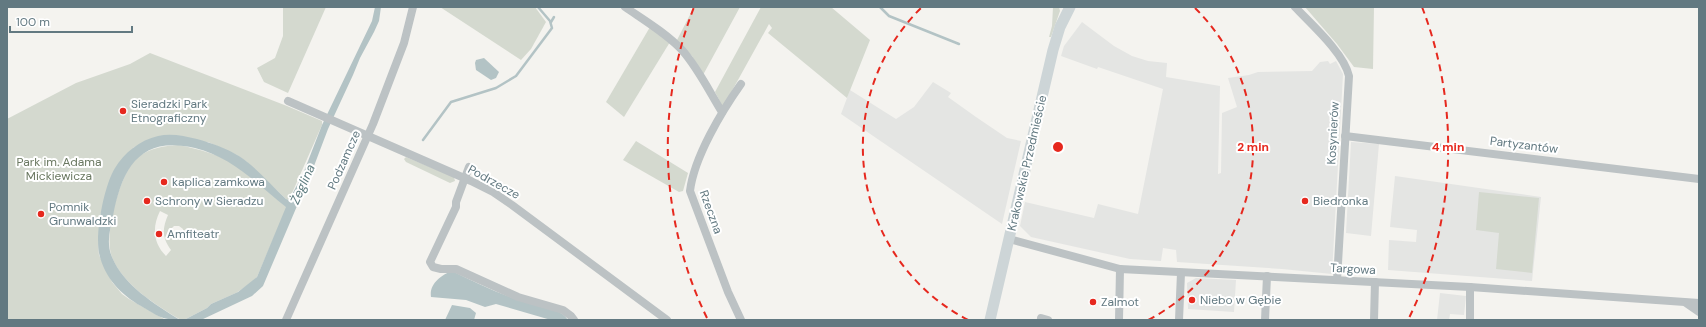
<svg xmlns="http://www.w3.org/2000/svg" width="1706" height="327" viewBox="0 0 1706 327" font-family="'DM Sans',sans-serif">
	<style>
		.built { fill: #e4e5e3 }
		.green { fill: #d4d9cf; fill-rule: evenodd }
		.water { fill: #b3c3c5 }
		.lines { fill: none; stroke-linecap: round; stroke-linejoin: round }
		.stream { stroke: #b3c3c5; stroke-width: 2.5 }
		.street { stroke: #bcc2c4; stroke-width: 8 }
		.secondary { stroke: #cdd5d7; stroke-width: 11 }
		.ring { fill: none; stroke: #e6281e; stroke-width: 2; stroke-dasharray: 7 5 }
		.poi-dot { fill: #e6281e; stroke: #fff; stroke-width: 1.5 }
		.labels { text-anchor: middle; stroke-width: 4; stroke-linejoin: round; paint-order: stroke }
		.poi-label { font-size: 12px; fill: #627981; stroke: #fff; text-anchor: start }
		.street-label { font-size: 12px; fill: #627981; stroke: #fff }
		.park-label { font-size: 12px; fill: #6a7861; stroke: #fff }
		.water-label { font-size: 13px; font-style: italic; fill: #5e7c7f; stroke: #fff }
		.centre { fill: #e6281e; stroke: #fff; stroke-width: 2 }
		.ring-label { font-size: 12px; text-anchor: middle; font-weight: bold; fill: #e6281e; stroke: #fff; stroke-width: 4; stroke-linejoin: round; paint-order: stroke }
	</style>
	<rect width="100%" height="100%" fill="#f4f3ef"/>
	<g class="built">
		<polygon points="1082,22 1114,46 1132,56 1148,61 1167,63 1166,77 1220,86 1218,174 1221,173 1222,113 1237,107 1228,78 1249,75 1258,72 1312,71 1320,62 1328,61 1330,64 1336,61 1343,74 1332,274 1282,269 1177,262 1176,250 1163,248 1161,261 1130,259 1031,237 1020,226 1025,202 1094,218 1098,204 1138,214 1163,89 1098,67 1097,69 1061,56 1064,46"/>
		<polygon points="933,82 951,93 948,97 976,117 1007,138 1021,141 1002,224 841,114 850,90 896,119 914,107"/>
		<polygon points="1351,142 1379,144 1371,236 1346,233"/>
		<polygon points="1395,176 1541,197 1532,281 1388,270 1389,240 1416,242 1417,230 1390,227"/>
		<polygon points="1196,278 1236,280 1234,312 1188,309 1187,283"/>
		<polygon points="1440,293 1466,296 1464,315 1450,314 1449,320 1437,320"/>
	</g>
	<g class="green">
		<polygon points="283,7 326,7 288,93 264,82 257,68 275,58 283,36"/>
		<polygon points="440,7 535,7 546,22 531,49 521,60"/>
		<polygon points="694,7 740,7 703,75 692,56 677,40"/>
		<polygon points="761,7 831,7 870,40 847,98 768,33 772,28 769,24 723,107 715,92"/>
		<polygon points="1053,7 1059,7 1060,11 1051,37 1049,37 1052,26"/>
		<polygon points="1305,7 1374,7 1373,69 1354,67 1337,44"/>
		<polygon points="650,27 670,42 624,117 606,102"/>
		<polygon points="150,53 287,106 322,121 322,125 289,200 286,199 247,162 237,155 208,142 134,147 100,215 98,245 99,255 112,282 122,294 129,299 166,320 7,320 7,119 76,83 130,64"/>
		<polygon points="636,141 688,173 683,191 679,192 623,160"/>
		<path d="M178,145C199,149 221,155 239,167C256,179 270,194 287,207L257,277L251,283L236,293L211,304L207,308L184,320H181C156,305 123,285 112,257C103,236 120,171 138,157C150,148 164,146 178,145ZM160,211L168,215C162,229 162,238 171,250L166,256C153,243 152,227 160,211ZM174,226H179L183,229L184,236L180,239H173L170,236L169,231Z"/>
		<polygon points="406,157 454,177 455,181 450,183 406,162 404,159"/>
		<polygon points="1479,192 1539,198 1532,273 1496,269 1499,233 1476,230"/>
	</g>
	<g class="water">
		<path d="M375,7H381L379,21L374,32L360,58L353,75L328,129L314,166L263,286L252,296L201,320H184L207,308L211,304L238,292L257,277L286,207C257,184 232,157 195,148C140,135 122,168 113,216C110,230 106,243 112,257C124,286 155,304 180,320C161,320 157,315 141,306C121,295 104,277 99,253C95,233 104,186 115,168C124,153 140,140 158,136C171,133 184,136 197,139C211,143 226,148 239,156C256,167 271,185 286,199L289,200L303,174L322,125L372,21Z"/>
		<polygon points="484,58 499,72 496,78 491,80 476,70 475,63 476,60"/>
		<path d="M452,271C480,285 508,298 538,306C549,309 562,310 568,320H551L496,304L485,307L466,300L431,297C429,284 441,275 452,271Z"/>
		<polygon points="452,305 470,308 476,313 474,320 445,320"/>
	</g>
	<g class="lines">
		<g class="stream">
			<polyline points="880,7 889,16 959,44"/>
			<polyline points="551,22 554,17"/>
			<polyline points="423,140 451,102 496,88 516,76 552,28 550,21 538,7"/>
		</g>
		<g class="street">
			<path d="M625,7C644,20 666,33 682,50C698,68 709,91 722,112"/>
			<path d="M1295,7C1311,24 1344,53 1349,76L1337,280"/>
			<path d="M741,84C722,111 694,157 690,191L728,292L741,320"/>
			<polyline points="288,101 471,181 493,192 512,205 667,320"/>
			<polyline points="1345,136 1699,179"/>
			<polyline points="469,167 456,202 456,207 430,262 433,267 441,269 456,269 518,297 563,310 571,316 574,320"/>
			<polyline points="1009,239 1120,269 1470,287 1699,303"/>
			<polyline points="1686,303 1699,312"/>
			<polyline points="1041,318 1048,320"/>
			<polyline points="286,320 373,124 404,43 413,7"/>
			<polyline points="1119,320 1120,269"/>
			<polyline points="1179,320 1181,273"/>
			<polyline points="1265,320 1267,276"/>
			<polyline points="1374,320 1375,282"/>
			<polyline points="1470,320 1470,287"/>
		</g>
		<polyline class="secondary" points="990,320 1053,50 1060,27 1070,7"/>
	</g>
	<g class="ring">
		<path d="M968 320A195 195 0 0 1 921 8M1195 8A195 195 0 0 1 1148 320"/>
		<path d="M707 318A390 390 0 0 1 694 7M1422 7A390 390 0 0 1 1409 318"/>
	</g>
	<g class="poi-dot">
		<circle cx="123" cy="111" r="4"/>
		<circle cx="164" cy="182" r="4"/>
		<circle cx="147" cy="201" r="4"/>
		<circle cx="1305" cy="201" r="4"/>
		<circle cx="41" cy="214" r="4"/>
		<circle cx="159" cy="234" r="4"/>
		<circle cx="1192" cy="300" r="4"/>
		<circle cx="1093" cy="302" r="4"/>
	</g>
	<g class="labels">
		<g class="poi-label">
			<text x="131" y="108">Sieradzki Park<tspan x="131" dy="14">Etnograficzny</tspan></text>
			<text x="172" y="186">kaplica zamkowa</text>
			<text x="155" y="205">Schrony w Sieradzu</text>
			<text x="1313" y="205">Biedronka</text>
			<text x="49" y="211">Pomnik<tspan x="49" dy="14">Grunwaldzki</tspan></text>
			<text x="167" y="238">Amfiteatr</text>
			<text x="1200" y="304">Niebo w Gębie</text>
			<text x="1101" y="306">Zalmot</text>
		</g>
		<g class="street-label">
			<text transform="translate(1333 133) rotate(-87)" y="4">Kosynierów</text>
			<text transform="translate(1524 145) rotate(7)" y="4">Partyzantów</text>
			<text transform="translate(344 160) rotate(-66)" y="4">Podzamcze</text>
			<text transform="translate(1027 163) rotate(-77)" y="4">Krakowskie Przedmieście</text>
			<text transform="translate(494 182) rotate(29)" y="4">Podrzecze</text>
			<text transform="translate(711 212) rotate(70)" y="4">Rzeczna</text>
			<text transform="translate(1353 269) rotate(3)" y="4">Targowa</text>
		</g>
		<g class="park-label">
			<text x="59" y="166">Park im. Adama<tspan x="59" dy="14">Mickiewicza</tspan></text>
		</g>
		<g class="water-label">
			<text transform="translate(302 184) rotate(-66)" y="5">Żeglina</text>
		</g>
	</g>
	<circle cx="1058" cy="147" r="6" class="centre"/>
	<g class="ring-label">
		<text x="1253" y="151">2 min</text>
		<text x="1448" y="151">4 min</text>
	</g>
	<rect width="1706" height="327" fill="none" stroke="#627981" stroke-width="16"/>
	<path d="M10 26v6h122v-6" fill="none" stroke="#627981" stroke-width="2"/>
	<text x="16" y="26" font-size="12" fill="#627981" stroke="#ffffff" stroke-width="3" paint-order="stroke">100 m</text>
</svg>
